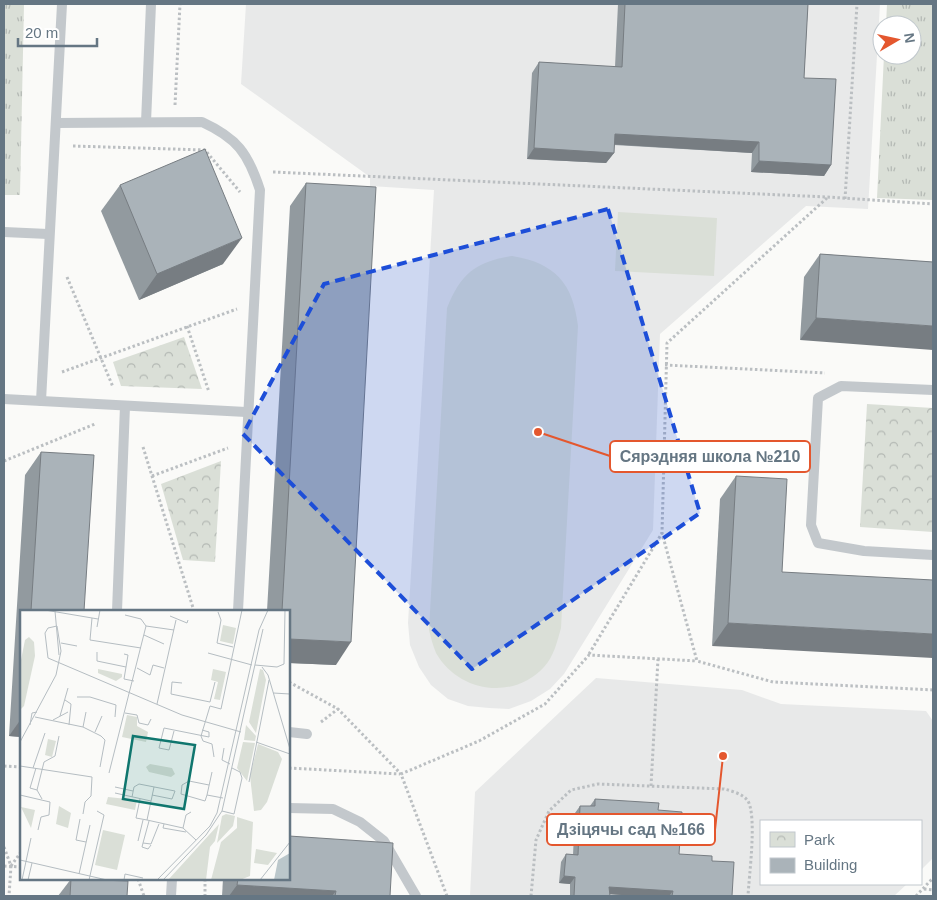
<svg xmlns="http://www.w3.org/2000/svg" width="937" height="900" viewBox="0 0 937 900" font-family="Arial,sans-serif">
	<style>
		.built { fill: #e8e9e9 }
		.grass { fill: url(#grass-tufts) }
		.park { fill: url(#park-crowns) }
		.garden { fill: #dadfd7 }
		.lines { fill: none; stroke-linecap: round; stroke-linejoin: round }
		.path { stroke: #bbbfc2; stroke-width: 3; stroke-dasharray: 2.5 2.5; stroke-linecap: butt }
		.service { stroke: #c3c8cc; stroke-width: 10 }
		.wall { fill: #929a9f }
		.shaded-wall { fill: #777d82 }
		.building { fill: #aab3b9; stroke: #777d82 }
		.marked { fill: #1d4ed8; fill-opacity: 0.2; stroke: #1d4ed8; stroke-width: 4; stroke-dasharray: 10 6; stroke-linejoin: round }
		.inset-road { fill: none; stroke: #b5bdc2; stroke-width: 1 }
		.view { fill: #0f766e; fill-opacity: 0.15; stroke: #0f766e; stroke-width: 2.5 }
		.inset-edge { fill: none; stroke: #657683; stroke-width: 2.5 }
		.leader { fill: none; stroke: #e4572e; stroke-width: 2 }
		.callout-dot { fill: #e4572e; stroke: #fff; stroke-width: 2 }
		.callout { fill: #fff; stroke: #e4572e; stroke-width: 2 }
		.callout-label { font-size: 16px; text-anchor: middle; font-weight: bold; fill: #657683 }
	</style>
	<defs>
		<pattern id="grass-tufts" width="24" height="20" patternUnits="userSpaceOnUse" patternTransform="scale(1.25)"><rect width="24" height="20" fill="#dadfd7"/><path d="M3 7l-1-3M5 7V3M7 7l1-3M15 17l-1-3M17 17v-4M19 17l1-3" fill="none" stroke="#b4b9b4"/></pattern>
		<pattern id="park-crowns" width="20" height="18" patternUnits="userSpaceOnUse" patternTransform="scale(1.25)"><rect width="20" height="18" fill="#dadfd7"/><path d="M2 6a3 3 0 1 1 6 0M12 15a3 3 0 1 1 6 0" fill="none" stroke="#b4b9b4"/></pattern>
	</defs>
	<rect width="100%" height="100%" fill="#fafaf8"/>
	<g class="built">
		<polygon points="246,4 880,4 868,209 806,206 660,334 653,530 564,674 550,689 531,701 509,709 489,708 468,706 448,699 431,685 419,667 410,645 408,623 434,190 370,186 370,177 241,84"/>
		<polygon points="596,678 742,690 781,704 926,711 933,721 933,858 921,870 921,821 761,821 761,884 907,884 894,896 470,896 475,792"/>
	</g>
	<g class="grass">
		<polygon points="4,4 24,4 20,195 4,195"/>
		<polygon points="887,4 933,4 933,200 877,198 884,55 912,55 912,25 886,25"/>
	</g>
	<g class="park">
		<polygon points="184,337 202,389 121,386 113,362"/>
		<polygon points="867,404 933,408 933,532 860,527"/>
		<polygon points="221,461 215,562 183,560 161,484"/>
	</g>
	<g class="garden">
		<polygon points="618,212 717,218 714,276 615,271"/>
		<path d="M512,256C555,263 573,283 578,326L561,628C557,642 554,656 544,667C513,701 458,692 436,653C433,646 431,638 429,630L447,308C461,274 475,262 512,256Z"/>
	</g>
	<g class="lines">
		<g class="path">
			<polyline points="175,105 180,4"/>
			<polyline points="73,146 205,150 240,192"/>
			<polyline points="273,172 827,197 933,204"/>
			<polyline points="827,198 667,343 662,533 697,661 773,682 933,690"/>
			<polyline points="845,199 857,4"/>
			<polyline points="67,277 113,387"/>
			<polyline points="187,326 209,392"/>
			<polyline points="665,365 825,373"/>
			<polyline points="62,372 237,309"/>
			<polyline points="143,447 194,611"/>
			<polyline points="4,461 95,424"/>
			<polyline points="152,476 228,448"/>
			<polyline points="589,654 662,533"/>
			<polyline points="289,682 338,709 401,774"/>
			<polyline points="321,722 338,709"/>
			<polyline points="4,766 21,767"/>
			<polyline points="289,768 400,774"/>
			<polyline points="651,786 658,659"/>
			<polyline points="4,847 11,866 9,896"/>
			<polyline points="4,866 21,867"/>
			<polyline points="11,866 21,852"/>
			<polyline points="138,879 144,896"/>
			<polyline points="205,879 205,896"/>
			<polyline points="924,889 933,890"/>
			<polyline points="447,896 401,774 479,741 545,704 589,655 697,661"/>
			<path d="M531,896L536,840L549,811L571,790L598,784L724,789C732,791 743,794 748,801C757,817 749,876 748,896"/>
			<polyline points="916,896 933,878"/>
		</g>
		<g class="service">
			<polyline points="146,122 151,4"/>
			<path d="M56,123L202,122C237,138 248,153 260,190L238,611"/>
			<polyline points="4,232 48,234"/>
			<polyline points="933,390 841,386 818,398 811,525 818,543 864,551 933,555"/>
			<polyline points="4,399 246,412"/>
			<polyline points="41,401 62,4"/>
			<polyline points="117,611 125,406"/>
			<polyline points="289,732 307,734"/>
			<polyline points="289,808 333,809 360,822 384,841 416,896"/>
			<polyline points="171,896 172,879"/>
		</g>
	</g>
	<g class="wall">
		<polygon points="618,4 808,4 804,78 831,165 824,176 751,172 752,153 614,145 614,153 606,163 527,159 532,73 539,62 615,67"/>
		<polygon points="306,183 336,665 289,663 289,611 267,611 290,206"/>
		<polygon points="120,185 223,264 139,300 101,211"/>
		<polygon points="820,254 933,262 800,340 804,277"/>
		<polygon points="41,452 84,611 21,611 21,737 9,736 25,475"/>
		<polygon points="736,476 782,572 712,646 720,499"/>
		<polygon points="595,799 658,810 679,854 712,861 732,896 639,896 610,894 610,896 570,896 570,884 559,883 561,862 566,854 573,855 575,813 580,806 590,806"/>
		<polygon points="71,879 127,896 58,896"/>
		<polygon points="223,879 289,879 390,896 222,896"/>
	</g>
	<g class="shaded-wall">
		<polygon points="615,134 759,142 752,153 607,144"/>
		<polygon points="534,148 614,153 606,163 527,159"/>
		<polygon points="759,161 831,165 824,176 751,172"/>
		<polygon points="242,238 223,264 139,300 157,274"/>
		<polygon points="816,318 933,326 933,350 800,340"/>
		<polygon points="728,623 933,634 933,658 712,646"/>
		<polygon points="289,639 351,642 336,665 289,663"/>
		<polygon points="21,719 21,737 9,736"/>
		<polygon points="564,876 575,877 570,884 559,883"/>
		<polygon points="237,885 336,891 332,896 229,896"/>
		<polygon points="609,887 673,891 669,896 639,896 604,894"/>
	</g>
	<g class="building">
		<polygon points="625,4 808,4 804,78 836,79 831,165 759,161 759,142 615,134 614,153 534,148 539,62 622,67"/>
		<polygon points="205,149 242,238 157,274 120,185"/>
		<polygon points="306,183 376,187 351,642 289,639 289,611 282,611"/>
		<polygon points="820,254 933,262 933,326 816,318"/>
		<polygon points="41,452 94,455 84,611 31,611"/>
		<polygon points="736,476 787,479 782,572 933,580 933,634 728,623"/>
		<polygon points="595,799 659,803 658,810 682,812 679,854 712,856 712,861 734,862 732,896 672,896 673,891 609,887 610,896 574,896 575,877 564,876 566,854 578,855 580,806 595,806"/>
		<polygon points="289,836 393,843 390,896 335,896 336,891 237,885 238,879 289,879"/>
		<polygon points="71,879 128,881 127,896 70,896"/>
	</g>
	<path class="marked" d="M608,209L700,513L472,669L243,434L324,284Z"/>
	<g transform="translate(20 610)">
		<rect width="270" height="270" fill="#fafaf8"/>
		<path d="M78,59L102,64V67L96,71L78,63ZM240,59L243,60L246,70L236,123L229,112ZM107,105L117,107V116L128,122L126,132L102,127ZM226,115L236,126L235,131L224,130ZM223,132L235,133L227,171L217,158ZM88,187L117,190L115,200L86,194ZM39,196L51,203L48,218L36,214ZM206,204L215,206L213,216L197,233L202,206ZM217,207L233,212L230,266L220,270H191L201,232L217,218ZM199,214L195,231L190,237L186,270H148ZM236,239L257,243L248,255L234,253Z" fill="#dadfd7"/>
		<path d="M9,27L14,32L15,46L4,96L0,100V55L5,30Z" fill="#dadfd7"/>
		<path d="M238,134L258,142L262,149L247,192L241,200L234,201L230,166Z" fill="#dadfd7"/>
		<path d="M203,15L216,18L213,34L200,31ZM193,59L206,62L200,90L194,89L198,72L191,70ZM28,129L36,131L32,147L25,145ZM1,197L15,200L11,218Z" fill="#dadfd7"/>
		<path d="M130,154L152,158L155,164L151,167L129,162L126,157ZM83,220L105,225L97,260L75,255Z" fill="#dadfd7"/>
		<path d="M270,243V270H254L258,250Z" fill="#bbc7cb"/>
		<path class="inset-road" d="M25,0L78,9M35,1L39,45M198,2L201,10L197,33L213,37M150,6L167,13L168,10M72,8L70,30L121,38M37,16L28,18L25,23L28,48L162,105L221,122M126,16L154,20M77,17L80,0M239,20L248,0M124,25L144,34M41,33L57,36M77,42V51L106,57M188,43L232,55M104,44L108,45L104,69L114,71M235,55L257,57L264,54L265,0M242,57L248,65L270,139M117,58L130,65L133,55L144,58M162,73L152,72L151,84L190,92M253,83L270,84M57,87H70L96,95L95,107M45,90L51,94L49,115M190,92L195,72M137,94L156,10M105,103L117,105L119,113L128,115L131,109M40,106L48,78M15,107L63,117L81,126L85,130L80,157M33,110L48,102M10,115L12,103L17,102M63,117L66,102M154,121L149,140L139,138L144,118L189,127V122L182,120M75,122L82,106M0,132L36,65L41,41L37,16M236,132L270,144M204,138L202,150L210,154M194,147L192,134L183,131L181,126L190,96L201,99L222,0M0,156L72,167L71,186L65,192L63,204M13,158L25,123M16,158L10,178L17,180L22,189M89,163L126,16L121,9L105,5M229,172L249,70M189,175L169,171L162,175L161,184L185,191L187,185L192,162M95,177L113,181M134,177L127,210L163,218L176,230M17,180L24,152L35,146L39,126M95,183L131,191M0,185L30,192L29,205L21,207L18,220M187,185L203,188M112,187L114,177L119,174L155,181L152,189L132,185M120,189L116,208L127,210M202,201L214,204L222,168L220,162L212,158M60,209L56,230L66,232M129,211L123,233L131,234L139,214M144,214L143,218L166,222M163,218L166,205L171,202M118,231L123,210M123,233L122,237L128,239L131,235M0,250L87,270M59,264L70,215M2,270L11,228M8,270L12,253M69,270L84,205L77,201M104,270L105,264L123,268M137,270L190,216L197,203L239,20M143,270L186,225L202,201L243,19M240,270L270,232"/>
		<path class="view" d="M113,126L175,135L164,199L103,189Z"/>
		<rect width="270" height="270" class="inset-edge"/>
	</g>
	<path class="leader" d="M538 432L610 456M723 756L715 830"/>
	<g class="callout-dot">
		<circle cx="538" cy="432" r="5"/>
		<circle cx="723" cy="756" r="5"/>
	</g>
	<g class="callout">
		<rect x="610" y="441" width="200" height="31" rx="5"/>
		<rect x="547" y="814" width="168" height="31" rx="5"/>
	</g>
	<g class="callout-label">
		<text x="710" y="462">Сярэдняя школа №210</text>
		<text x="631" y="835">Дзіцячы сад №166</text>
	</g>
	<rect width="937" height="900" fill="none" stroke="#657683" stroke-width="10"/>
	<rect x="760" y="820" width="162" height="65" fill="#ffffff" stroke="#c1c8cd"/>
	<rect x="770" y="832" width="25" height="15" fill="url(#park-crowns)" stroke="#c1c8cd"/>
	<text x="804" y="845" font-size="15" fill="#657683">Park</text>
	<rect x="770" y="858" width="25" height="15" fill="#aab3b9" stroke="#c1c8cd"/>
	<text x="804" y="870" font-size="15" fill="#657683">Building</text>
	<g transform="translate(897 40) rotate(81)"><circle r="24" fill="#ffffff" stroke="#c1c8cd"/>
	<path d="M0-4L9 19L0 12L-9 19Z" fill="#e4572e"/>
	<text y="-8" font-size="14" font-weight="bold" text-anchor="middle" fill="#657683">N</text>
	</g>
	<path d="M18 38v8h79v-8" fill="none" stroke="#657683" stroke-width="2.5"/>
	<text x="25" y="38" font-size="15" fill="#657683" stroke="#ffffff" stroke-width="4" paint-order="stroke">20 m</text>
</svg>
